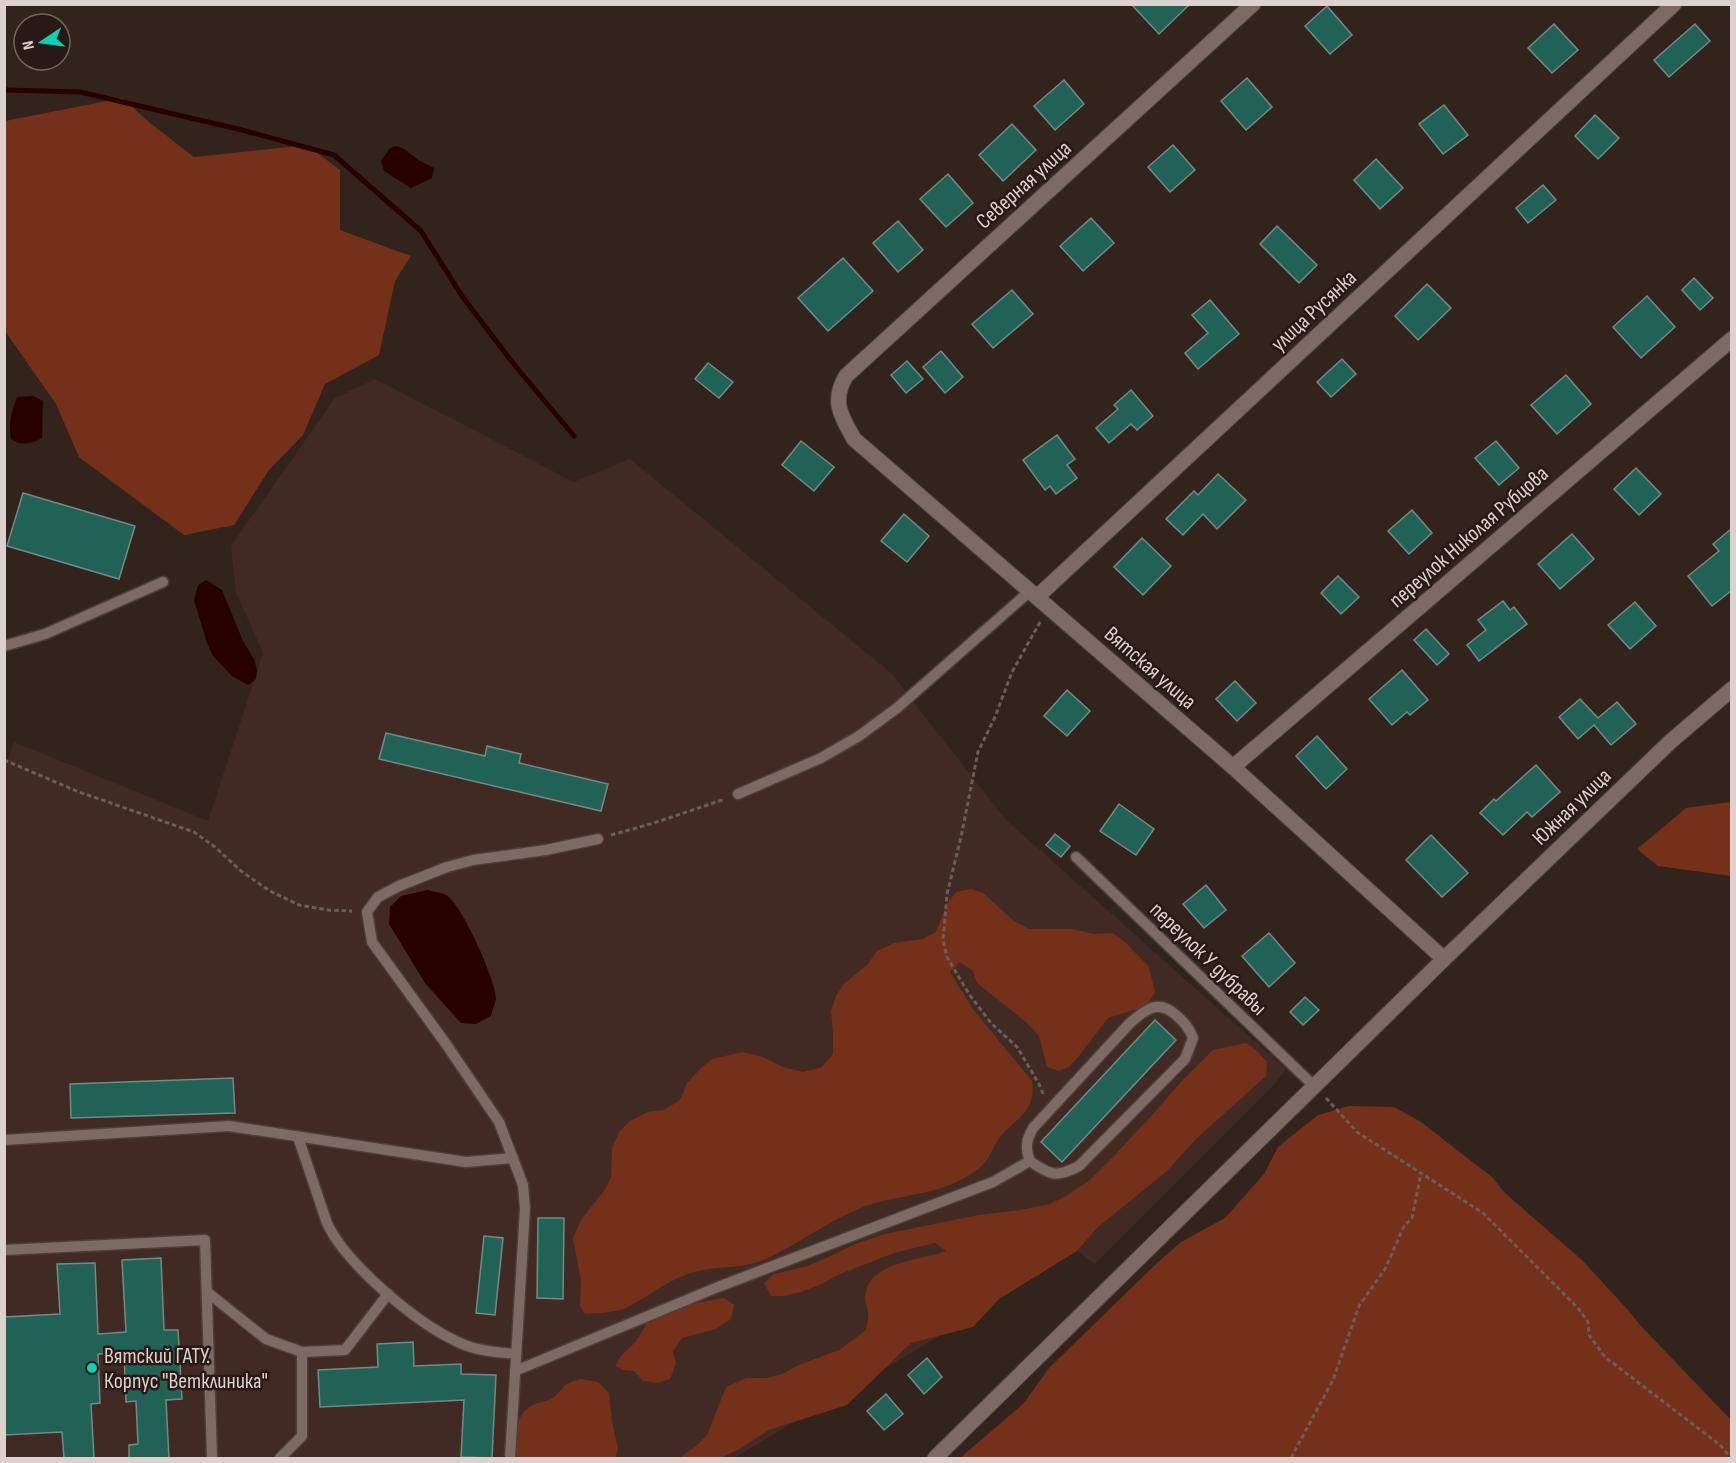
<svg xmlns="http://www.w3.org/2000/svg" width="1736" height="1463" viewBox="0 0 1736 1463" font-family="'Sofia Sans Condensed',sans-serif">
	<style>
		.built { fill: #412a23 }
		.green { fill: #743018 }
		.water { fill: #260100 }
		.lines { fill: none; stroke-linecap: round; stroke-linejoin: round }
		.stream { stroke: #260100; stroke-width: 5 }
		.building { fill: #206356; stroke: #748a84; stroke-width: 1.5 }
		.lane-casing { stroke: #4c3f3a; stroke-width: 13 }
		.street-casing { stroke: #4c3f3a; stroke-width: 17 }
		.path { stroke: #6b5d58; stroke-width: 3; stroke-dasharray: 4.5 3; stroke-linecap: butt }
		.lane { stroke: #7e6a64; stroke-width: 10 }
		.street { stroke: #7e6a64; stroke-width: 15 }
		.poi-dot { fill: #05d5b6; stroke: #291914; stroke-width: 2 }
		.labels { text-anchor: middle; stroke-width: 5; stroke-linejoin: round; paint-order: stroke }
		.street-label { font-size: 22px; fill: #dcd1cd; stroke: #291914 }
		.poi-label { font-size: 22px; fill: #dcd1cd; stroke: #291914; text-anchor: start }
	</style>
	<rect width="100%" height="100%" fill="#33231d"/>
	<polygon class="built" points="375,379 574,482 630,459 891,673 1005,819 1286,1069 1274,1085 1095,1264 1077,1251 906,1356 734,1458 5,1458 5,769 14,742 208,821 263,653 236,592 231,546 335,398"/>
	<g class="green">
		<polygon points="122,98 150,123 194,157 307,145 340,170 340,230 411,256 395,281 379,355 325,384 303,435 269,470 234,525 184,535 79,457 56,404 5,331 5,121"/>
		<polygon points="1731,802 1731,876 1658,866 1637,849 1686,808"/>
		<path d="M971,889L983,893L1014,921L1029,929H1073L1094,934L1113,933L1125,942L1149,967L1155,992L1148,1003L1137,1009L1108,1018L1079,1056L1069,1067L1059,1071L1047,1067L1039,1036L1027,1023L977,983L973,971L960,962L950,972L973,1009L1032,1081C1037,1111 1016,1118 1000,1137C992,1148 989,1162 977,1170C942,1196 904,1193 866,1206C828,1220 797,1246 761,1261C737,1270 709,1265 685,1275C664,1283 646,1298 626,1308C613,1313 599,1313 585,1314L580,1306L581,1281L573,1238L581,1220L606,1188L611,1177L612,1148L619,1132L630,1121L648,1112L664,1110L680,1100L687,1083L702,1067L712,1059L742,1052L763,1057L783,1067L803,1072L822,1067L833,1054V1032L831,1011L836,996L844,984L868,964L877,951L894,943L923,939L936,932L947,904L956,892Z"/>
		<path d="M1246,1043L1257,1051L1267,1062L1266,1076L1196,1139L1168,1170L1097,1228L1077,1251L999,1299L973,1327L911,1343L847,1405L769,1430L738,1450L720,1458H679L696,1446L707,1435L726,1387L746,1378H767L782,1374L799,1365L839,1350L866,1330C867,1324 869,1317 868,1311C867,1306 864,1302 865,1297C866,1262 922,1260 946,1251L935,1243L894,1253L840,1274L822,1284L801,1292L784,1296H771L764,1283L774,1274L804,1267L824,1259L855,1244L885,1234L978,1215L1020,1210L1050,1204L1066,1196L1090,1180L1112,1158L1152,1115L1180,1083L1213,1050Z"/>
		<polygon points="1349,1106 1394,1107 1421,1122 1492,1177 1504,1192 1522,1208 1582,1260 1628,1310 1640,1325 1731,1420 1731,1458 960,1458 1024,1403 1049,1368 1157,1263 1181,1242 1225,1218 1264,1174 1278,1147 1318,1115"/>
		<path d="M724,1298L734,1305L731,1319L716,1329L682,1338L673,1351L676,1363L670,1379L658,1383L643,1381L634,1371L623,1370L616,1366C618,1356 629,1349 636,1341C642,1333 644,1325 652,1318C662,1308 708,1301 724,1298Z"/>
		<path d="M581,1379L598,1382L609,1393L612,1421L618,1449L615,1458H517C514,1442 514,1415 531,1406C538,1402 547,1402 554,1397C567,1386 561,1384 581,1379Z"/>
	</g>
	<g class="water">
		<polygon points="396,146 404,149 420,161 434,168 432,178 411,188 384,171 381,161 390,148"/>
		<path d="M33,396L43,401L42,438C31,444 22,446 11,439C8,425 12,410 17,397Z"/>
		<polygon points="206,580 222,590 243,641 254,659 257,670 256,679 248,685 232,676 213,656 207,643 194,600 198,585"/>
		<path d="M428,890C433,892 441,892 446,895C462,904 495,979 496,998C496,1003 492,1010 491,1016L476,1024L461,1023L425,983L389,924L390,907L401,896Z"/>
	</g>
	<g class="lines">
		<polyline class="stream" points="4,90 80,92 242,130 334,155 421,231 462,296 512,362 574,436"/>
	</g>
	<g class="building">
		<polygon points="1131,4 1190,4 1159,34"/>
		<polygon points="1327,6 1352,35 1330,54 1305,26"/>
		<polygon points="1554,24 1578,50 1552,73 1528,48"/>
		<polygon points="1695,24 1710,41 1669,77 1654,60"/>
		<polygon points="1247,78 1272,107 1246,130 1221,101"/>
		<polygon points="1064,80 1084,104 1055,130 1034,106"/>
		<polygon points="1444,105 1468,135 1443,154 1419,124"/>
		<polygon points="1595,115 1619,138 1598,159 1575,136"/>
		<polygon points="1012,124 1036,150 1003,181 979,155"/>
		<polygon points="1173,145 1195,170 1170,192 1148,167"/>
		<polygon points="1376,159 1403,188 1380,209 1354,180"/>
		<polygon points="948,174 973,203 946,227 920,199"/>
		<polygon points="1543,185 1556,200 1528,223 1516,208"/>
		<polygon points="1091,218 1114,243 1083,271 1060,246"/>
		<polygon points="898,221 923,250 898,272 873,243"/>
		<polygon points="1277,226 1317,265 1299,283 1260,244"/>
		<polygon points="843,258 873,291 828,331 798,298"/>
		<polygon points="1694,278 1713,298 1700,310 1682,290"/>
		<polygon points="1427,284 1451,308 1418,340 1395,316"/>
		<polygon points="1012,290 1033,314 993,348 972,324"/>
		<polygon points="1647,296 1675,327 1641,358 1613,327"/>
		<polygon points="1210,300 1239,334 1198,369 1185,353 1208,333 1192,315"/>
		<polygon points="941,351 963,377 945,393 923,367"/>
		<polygon points="1342,359 1356,374 1331,397 1317,382"/>
		<polygon points="907,361 923,379 906,393 891,375"/>
		<polygon points="708,363 733,382 719,398 695,379"/>
		<polygon points="1566,375 1591,404 1557,434 1531,405"/>
		<polygon points="1131,390 1153,416 1137,430 1131,424 1109,443 1096,428 1118,409 1114,405"/>
		<polygon points="1057,435 1075,459 1067,465 1077,478 1056,494 1050,486 1045,490 1023,460"/>
		<polygon points="801,441 834,467 814,491 782,465"/>
		<polygon points="1496,441 1519,468 1499,485 1475,458"/>
		<polygon points="1636,468 1661,494 1639,515 1614,489"/>
		<polygon points="1218,474 1246,500 1217,529 1203,514 1183,535 1166,519 1194,491 1198,495"/>
		<polygon points="23,493 135,526 119,579 7,546"/>
		<polygon points="1412,510 1432,533 1409,554 1388,531"/>
		<polygon points="904,514 929,536 907,562 881,541"/>
		<polygon points="1731,529 1731,591 1712,606 1688,576 1719,551 1713,544"/>
		<polygon points="1572,534 1594,559 1560,589 1538,564"/>
		<polygon points="1142,538 1171,566 1143,595 1114,567"/>
		<polygon points="1338,576 1359,597 1341,614 1321,593"/>
		<polygon points="1503,601 1510,610 1514,607 1527,624 1479,661 1467,645 1486,630 1478,620"/>
		<polygon points="1635,602 1656,626 1630,649 1608,625"/>
		<polygon points="1426,629 1449,654 1437,665 1414,640"/>
		<polygon points="1402,670 1428,700 1410,715 1407,712 1392,725 1369,699"/>
		<polygon points="1235,681 1256,703 1237,721 1216,699"/>
		<polygon points="1067,690 1090,711 1067,736 1044,716"/>
		<polygon points="1580,699 1598,718 1617,702 1636,724 1611,745 1594,725 1578,739 1559,717"/>
		<polygon points="386,733 485,756 487,746 521,754 519,763 608,784 601,811 379,759"/>
		<polygon points="1317,736 1347,769 1326,789 1296,756"/>
		<polygon points="1536,765 1560,792 1532,817 1527,812 1503,835 1480,813 1494,799 1496,801"/>
		<polygon points="1119,804 1154,829 1136,855 1100,831"/>
		<polygon points="1055,834 1070,846 1061,857 1046,845"/>
		<polygon points="1431,835 1468,873 1442,897 1406,860"/>
		<polygon points="1206,885 1226,910 1204,928 1183,904"/>
		<polygon points="1269,933 1295,963 1269,987 1242,956"/>
		<polygon points="1305,997 1319,1010 1303,1025 1290,1012"/>
		<polygon points="1155,1020 1176,1040 1062,1162 1041,1142"/>
		<polygon points="233,1078 235,1113 71,1118 70,1084"/>
		<polygon points="538,1218 564,1218 563,1299 537,1298"/>
		<polygon points="484,1236 503,1238 495,1315 476,1313"/>
		<polygon points="161,1258 164,1330 178,1330 182,1399 166,1400 169,1458 129,1458 129,1445 138,1444 136,1401 126,1402 124,1353 98,1354 100,1403 91,1404 94,1458 64,1458 62,1432 4,1435 4,1317 60,1314 57,1264 95,1263 98,1334 126,1332 122,1260"/>
		<polygon points="413,1342 414,1366 461,1364 461,1374 496,1375 492,1458 461,1457 464,1400 320,1407 318,1370 378,1367 377,1344"/>
		<polygon points="927,1358 942,1377 924,1394 908,1375"/>
		<polygon points="886,1394 903,1414 884,1430 867,1411"/>
	</g>
	<g class="lines">
		<g class="lane-casing">
			<g id="lane">
				<polyline points="4,646 45,634 163,582"/>
				<polyline points="738,794 821,758 859,736 897,708 1030,591"/>
				<polyline points="1076,857 1314,1086"/>
				<path d="M298,1137L327,1223C346,1264 416,1323 458,1342C476,1351 496,1352 516,1354"/>
				<polyline points="4,1140 229,1126 466,1162 513,1158"/>
				<polyline points="4,1250 205,1240 212,1458"/>
				<polyline points="207,1292 266,1339 302,1352 302,1436 280,1458"/>
				<polyline points="302,1352 345,1350 388,1294"/>
				<path d="M515,1371L718,1287L993,1182L1030,1161C1025,1148 1026,1140 1033,1128L1130,1023C1146,1009 1158,999 1176,1015C1185,1023 1189,1028 1193,1038L1185,1059L1079,1166C1057,1178 1049,1175 1030,1161"/>
				<polyline points="510,1458 525,1208 523,1185 499,1122 446,1044 372,942 367,912 378,897 399,886 447,867 473,860 546,850 598,839"/>
			</g>
		</g>
		<g class="street-casing">
			<g id="street">
				<path d="M1253,4L846,376C831,401 841,416 854,439L1233,767L1444,959"/>
				<polyline points="1037,597 1674,4"/>
				<polyline points="1233,767 1732,339"/>
				<polyline points="935,1458 1444,959 1670,742 1732,689"/>
			</g>
		</g>
		<g class="path">
			<polyline points="1040,622 1012,672 995,717 978,752 961,837 947,894 943,940 947,957 969,994 991,1023 1017,1047 1039,1084 1044,1096"/>
			<polyline points="4,760 79,792 194,832 215,847 241,871 270,891 299,905 328,910 352,911"/>
			<polyline points="611,835 654,823 725,799"/>
			<polyline points="1326,1098 1357,1132 1483,1213 1578,1308 1588,1322 1589,1335 1605,1357 1720,1445 1731,1458"/>
			<polyline points="1291,1458 1333,1380 1359,1306 1385,1269 1404,1226 1412,1218 1421,1174"/>
		</g>
		<use href="#lane" class="lane"/>
		<use href="#street" class="street"/>
	</g>
	<circle class="poi-dot" cx="92" cy="1368" r="6"/>
	<g class="labels">
		<g class="street-label">
			<text transform="translate(1023 184) rotate(-42)" y="8">Северная улица</text>
			<text transform="translate(1313 310) rotate(-43)" y="8">улица Русянка</text>
			<text transform="translate(1468 536) rotate(-41)" y="8">переулок Николая Рубцова</text>
			<text transform="translate(1151 667) rotate(41)" y="8">Вятская улица</text>
			<text transform="translate(1571 806) rotate(-44)" y="8">Южная улица</text>
			<text transform="translate(1209 958) rotate(44)" y="8">переулок У дубравы</text>
		</g>
		<g class="poi-label">
			<text x="104" y="1363">Вятский ГАТУ.<tspan x="104" dy="25">Корпус "Ветклиника"</tspan></text>
		</g>
	</g>
	<rect width="1736" height="1463" fill="none" stroke="#dcd1cd" stroke-width="12"/>
	<g transform="translate(42 42) rotate(257)"><circle r="28" fill="#291914" stroke="#71635e" stroke-width="1.5"/>
	<path d="M0-4.5L10 22L0 15L-10 22Z" fill="#05d5b6"/>
	<text y="-9" font-size="16" font-weight="bold" text-anchor="middle" fill="#dcd1cd">N</text>
	</g>
</svg>
